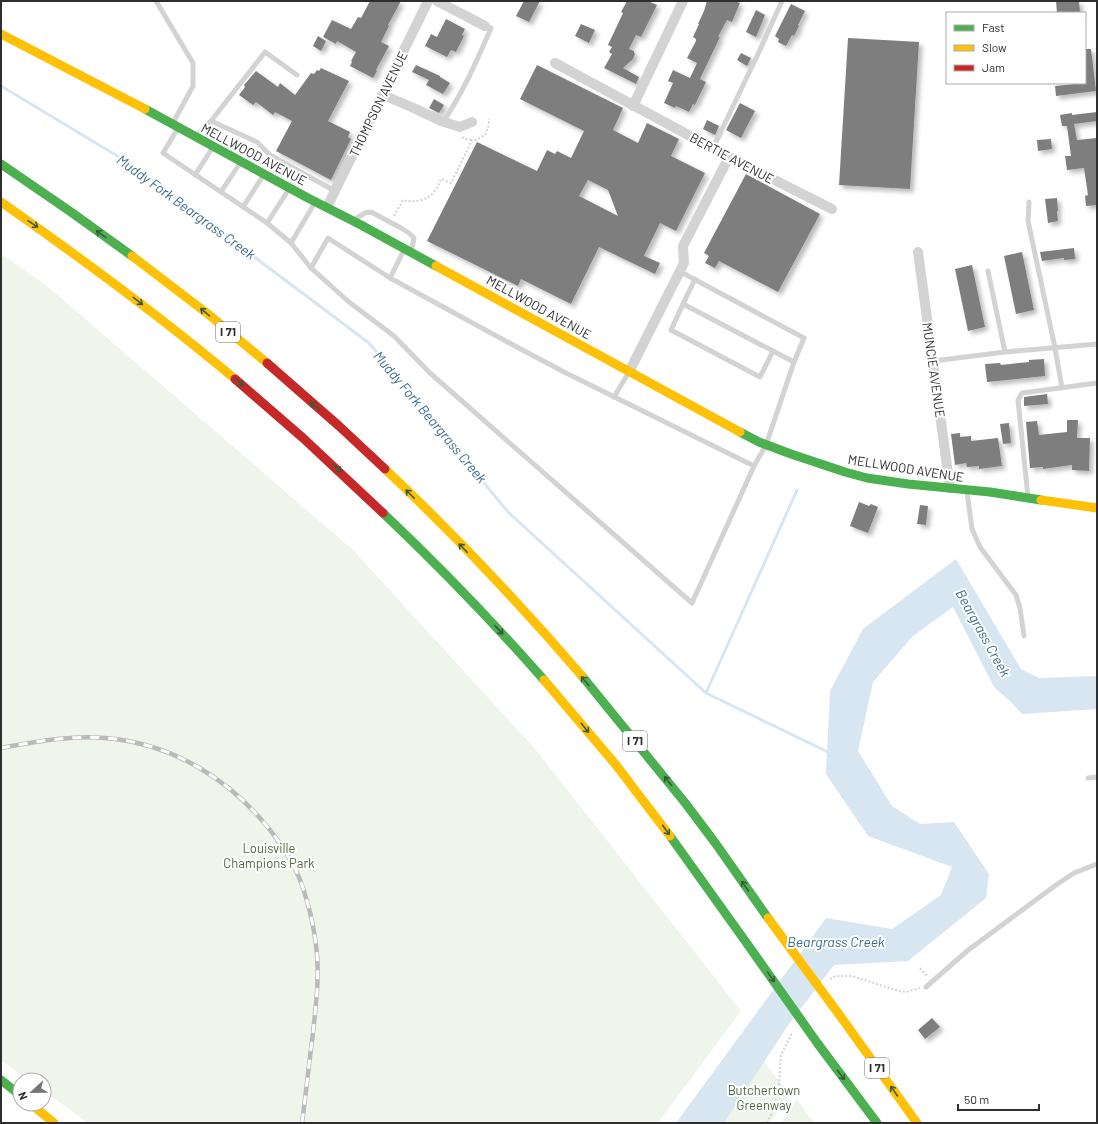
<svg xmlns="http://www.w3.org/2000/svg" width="1098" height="1124" viewBox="0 0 1098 1124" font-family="Barlow,sans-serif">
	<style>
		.green { fill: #f0f5eb }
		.water { fill: #d8e6f2 }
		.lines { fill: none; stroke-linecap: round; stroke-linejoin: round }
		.stream { stroke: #d8e6f2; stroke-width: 3 }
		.building { fill: #7e7e7e; fill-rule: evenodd; filter: url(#shadow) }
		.path { stroke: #d3d3d3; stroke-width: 2; stroke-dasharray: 2 2; stroke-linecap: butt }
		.lane { stroke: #d3d3d3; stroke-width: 5 }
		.street { stroke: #d3d3d3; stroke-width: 10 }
		.fast { stroke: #4caf50; stroke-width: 9 }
		.slow { stroke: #ffc107; stroke-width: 9 }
		.jam { stroke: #c62828; stroke-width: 9 }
		.rail-casing { stroke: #bababa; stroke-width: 4.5 }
		.rail { stroke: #fff; stroke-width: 3; stroke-dasharray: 9; stroke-linecap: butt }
		.fast-bridge { stroke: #4caf50; stroke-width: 9 }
		.slow-bridge { stroke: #ffc107; stroke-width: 9 }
		.oneway { stroke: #385b3a }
		.labels { text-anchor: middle; stroke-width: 4; stroke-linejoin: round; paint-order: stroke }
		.shield { fill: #fff; stroke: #6d6d6d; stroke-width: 1 }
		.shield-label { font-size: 12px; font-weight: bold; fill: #2e2e2e }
		.street-label { font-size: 13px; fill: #2e2e2e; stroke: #fff }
		.park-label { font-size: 13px; fill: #4e6a3b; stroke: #fff }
		.water-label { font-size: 14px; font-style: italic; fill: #3b6b91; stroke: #fff }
	</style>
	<defs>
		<filter id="shadow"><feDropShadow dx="3.5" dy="3.5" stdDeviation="2" flood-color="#0004"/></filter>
	</defs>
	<rect width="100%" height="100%" fill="#fff"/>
	<g class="green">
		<polygon points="1,254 46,285 353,550 536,750 741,1011 658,1123 88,1123 44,1091 44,1080 28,1080 1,1060"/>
		<polygon points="764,1061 790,1096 769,1123 724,1123"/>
		<polygon points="797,1099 814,1123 781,1123"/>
	</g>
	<polygon class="water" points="956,559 1021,669 1039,678 1097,676 1097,709 1022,714 1011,702 994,687 953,607 913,636 873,682 858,751 892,806 920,824 954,822 989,874 986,898 908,961 834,965 789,1024 724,1123 676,1123 826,918 892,929 941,895 952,867 868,836 826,774 830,691 863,629"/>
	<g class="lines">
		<g class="stream">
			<polyline points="1,86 129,163 369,343 508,512 706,693 830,753"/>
			<polyline points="706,693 797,490"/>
		</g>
	</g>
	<g class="building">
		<polygon points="370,1 401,1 388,25 389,26 381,42 389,46 376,70 377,71 373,78 350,66 352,62 351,61 356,52 337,41 336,44 323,37 332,20 351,29 358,17 361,18"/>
		<polygon points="524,1 540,1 529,22 516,16"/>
		<polygon points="627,1 648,1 657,5 641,37 636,35 629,49 634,51 634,53 635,54 633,59 623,68 639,77 636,84 604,68 612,54 609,52 612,47 608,45 623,13 621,12"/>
		<polygon points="707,1 735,1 740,3 732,22 727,20 718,37 720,37 700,79 706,82 695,105 693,104 689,112 676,106 675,108 664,103 673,83 668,81 673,70 690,78 697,63 687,58 696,41 696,39 693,37 699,24 698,24 704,11"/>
		<polygon points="1056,1 1079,1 1080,13 1057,13"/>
		<polygon points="791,4 805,11 798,25 799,26 794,36 792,35 786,46 778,42 779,39 775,36"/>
		<polygon points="756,10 765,15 756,37 746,32"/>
		<polygon points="446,19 465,29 462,35 464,36 456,52 451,50 447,57 425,46 431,34 437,37"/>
		<polygon points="581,24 595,30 589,43 575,36"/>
		<polygon points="318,36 326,41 321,51 313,46"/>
		<polygon points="848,38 919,42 910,189 839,185"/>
		<polygon points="1085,49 1091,49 1096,91 1056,96 1055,86 1085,83"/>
		<polygon points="741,53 751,58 747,66 737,60"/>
		<polygon points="416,65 440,76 440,77 450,83 443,94 426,85 429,80 412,72"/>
		<path d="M537,65L623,108L613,130L638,143L647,123L679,139L671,156L705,173L676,231L660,223L644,256L660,263L655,274L599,247L571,304L521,279L518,286L427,241L477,142L537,171L547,150L555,154L557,151L571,158L584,131L520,99ZM588,180L608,190L618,216L579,196Z"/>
		<polygon points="321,68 349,81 328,121 350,132 348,137 351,139 331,180 276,151 292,121 275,112 273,115 256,102 253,105 239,95 245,87 244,85 256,71 278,87 280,83 295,95 311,73 314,74 317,70 319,71"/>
		<polygon points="434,99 444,105 439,113 429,108"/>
		<polygon points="740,103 755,111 741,138 726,130"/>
		<polygon points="1097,112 1097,121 1074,124 1077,140 1097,138 1097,205 1086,206 1085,196 1088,195 1084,168 1067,170 1065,156 1071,156 1067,126 1062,126 1060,115 1072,113 1072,115"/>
		<polygon points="707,120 719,126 715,135 703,129"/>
		<polygon points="1051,139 1052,149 1038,151 1037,140"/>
		<polygon points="746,174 820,214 778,292 719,261 715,268 705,263 709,256 704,253"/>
		<polygon points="1057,198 1058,211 1057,211 1058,221 1048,223 1045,199"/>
		<polygon points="1074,248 1075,259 1064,260 1064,258 1042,261 1040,252"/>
		<polygon points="1022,252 1034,310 1016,314 1004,256"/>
		<polygon points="972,265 985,327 968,331 955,269"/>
		<polygon points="1044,359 1045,376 987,382 985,364 1000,363 1001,365 1029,362 1029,360"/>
		<polygon points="1047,394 1048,404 1024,406 1024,397"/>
		<polygon points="1067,420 1078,420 1077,438 1090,438 1089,471 1072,470 1072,465 1043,469 1043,467 1030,468 1026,422 1037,421 1039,435 1067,432"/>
		<polygon points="1009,423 1011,443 1003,444 1000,424"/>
		<polygon points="960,433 960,437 971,436 971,441 998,438 1002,466 979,469 979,466 967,467 966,463 955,465 951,434"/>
		<polygon points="859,502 869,506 871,504 878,507 868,533 850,526"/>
		<polygon points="920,505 928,506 926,525 917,524"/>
		<polygon points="932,1018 940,1027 925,1039 918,1030"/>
	</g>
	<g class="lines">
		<g class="path">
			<polyline points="462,137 465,139 472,140"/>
			<path d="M394,216L403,200C413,203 426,201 433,193C437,189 439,184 441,179L451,183L472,140H476L485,135L489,125V119"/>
			<polyline points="920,968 927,976"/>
			<polyline points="830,979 836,976 852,976 899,991 906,992 920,988"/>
			<polyline points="767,1123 772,1113 779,1086 781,1055 792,1033"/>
		</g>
		<g class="lane">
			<polyline points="156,1 193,63 193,86 173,123"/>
			<polyline points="211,121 265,52 297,75"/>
			<path d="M443,122C463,93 477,60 491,28L485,26"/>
			<polyline points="178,128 163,153 267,223 291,243 311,268 349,302 394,336 430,373 692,603 754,466"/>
			<polyline points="197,135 211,121 257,142 270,155 335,191"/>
			<polyline points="713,148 758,54 782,1"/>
			<polyline points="195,175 213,147"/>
			<polyline points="221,192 240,163"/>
			<polyline points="1029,202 1028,221 1055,348 1062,388"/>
			<polyline points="243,207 263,176"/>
			<polyline points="355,219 365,213 371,212 401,228 409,233 414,238 413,243 411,251"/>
			<polyline points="267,223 289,189"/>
			<polyline points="291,243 314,204"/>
			<polyline points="311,268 328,238 390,278 515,346 564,372 754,466 766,445 794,362 804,338 679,271"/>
			<polyline points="988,271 1005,352"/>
			<polyline points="390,278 404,250"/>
			<polyline points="695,279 683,304 794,362"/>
			<polyline points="683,304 671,330 760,377 773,351"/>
			<polyline points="933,361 1005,352 1097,344"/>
			<polyline points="614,397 629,372"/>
			<polyline points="967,492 972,529 980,547 1016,595 1020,608 1024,636"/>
			<polyline points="1028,497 1018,400 1022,393 1097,383"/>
			<polyline points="1088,778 1097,777"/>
			<polyline points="926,987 967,951 1056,885 1074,873 1097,864"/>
		</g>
		<g class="street">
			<polyline points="437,1 485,26"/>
			<polyline points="555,63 729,157 832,209"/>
			<polyline points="383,95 416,109 441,121 460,127 472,122"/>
			<polyline points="633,106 683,1"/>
			<polyline points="327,207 428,1"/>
			<polyline points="918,252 950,488"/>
			<polyline points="629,372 684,263 683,246 729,157"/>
		</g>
		<g class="fast">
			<polyline points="145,109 308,198 361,225 436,266"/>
			<polyline points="1,164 71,212 132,256"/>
			<polyline points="740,432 759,442 791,454 845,472 867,478 908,484 990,492 1041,500"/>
			<path d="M383,513C439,566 493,622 544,680"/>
			<polyline points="582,676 686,804 716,844 768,918"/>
			<polyline points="670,836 748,945"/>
			<polyline points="818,1044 877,1123"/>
			<polyline points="1,1080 20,1095"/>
		</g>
		<g class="slow">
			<polyline points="1,34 145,109"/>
			<path d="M1,202C81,258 160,316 235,379"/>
			<polyline points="132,256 208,314 267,363"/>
			<polyline points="436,266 740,432"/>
			<path d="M385,469C454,534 520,604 582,676"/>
			<polyline points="1041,500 1097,508"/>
			<polyline points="544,680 616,765 670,836"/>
			<polyline points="838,1013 917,1123"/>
			<polyline points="31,1104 54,1123"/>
		</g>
		<g class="jam">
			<polyline points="267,363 339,426 385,469"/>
			<polyline points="235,379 303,438 383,513"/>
		</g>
		<g class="rail-casing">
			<path id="rail" d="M1,748C39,741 77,734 115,739C174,746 228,779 265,824C275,835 283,848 291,861C304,883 313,920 316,945C320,974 316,1004 313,1033C309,1063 306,1093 302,1123"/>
		</g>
		<use href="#rail" class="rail"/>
		<polyline class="fast-bridge" points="748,945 818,1044"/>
		<polyline class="slow-bridge" points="768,918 838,1013"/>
	</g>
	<defs><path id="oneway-shaft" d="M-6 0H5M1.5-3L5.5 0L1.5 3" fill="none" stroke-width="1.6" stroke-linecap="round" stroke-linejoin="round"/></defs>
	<g class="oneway">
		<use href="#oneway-shaft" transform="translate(33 224) rotate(34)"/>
		<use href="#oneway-shaft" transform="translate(101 234) rotate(-144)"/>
		<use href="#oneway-shaft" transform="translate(138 301) rotate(38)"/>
		<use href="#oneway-shaft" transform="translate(205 312) rotate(-140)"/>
		<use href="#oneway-shaft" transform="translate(239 382) rotate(40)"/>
		<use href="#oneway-shaft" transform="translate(315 406) rotate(-139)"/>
		<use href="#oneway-shaft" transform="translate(337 468) rotate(43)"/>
		<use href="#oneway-shaft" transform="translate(410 494) rotate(-135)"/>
		<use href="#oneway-shaft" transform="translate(463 548) rotate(-134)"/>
		<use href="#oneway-shaft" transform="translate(499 630) rotate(47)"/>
		<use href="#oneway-shaft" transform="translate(585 681) rotate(-130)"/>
		<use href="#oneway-shaft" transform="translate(585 728) rotate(51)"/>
		<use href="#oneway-shaft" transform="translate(668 781) rotate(-128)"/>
		<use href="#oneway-shaft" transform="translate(666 830) rotate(54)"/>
		<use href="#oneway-shaft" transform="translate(745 886) rotate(-125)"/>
		<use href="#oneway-shaft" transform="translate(771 977) rotate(55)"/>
		<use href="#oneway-shaft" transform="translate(841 1075) rotate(53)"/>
		<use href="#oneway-shaft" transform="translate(894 1091) rotate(-125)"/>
	</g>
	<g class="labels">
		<g class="shield">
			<rect x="216" y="322" width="24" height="20" rx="3"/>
			<rect x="623" y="731" width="24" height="20" rx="3"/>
			<rect x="865" y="1058" width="24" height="20" rx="3"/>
		</g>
		<g class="shield-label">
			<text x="228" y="336">I 71</text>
			<text x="635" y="745">I 71</text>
			<text x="877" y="1072">I 71</text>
		</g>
		<g class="street-label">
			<text transform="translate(378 104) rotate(-64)" y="5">THOMPSON AVENUE</text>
			<text transform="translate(254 154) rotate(28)" y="5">MELLWOOD AVENUE</text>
			<text transform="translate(732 158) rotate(28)" y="5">BERTIE AVENUE</text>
			<text transform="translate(539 307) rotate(29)" y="5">MELLWOOD AVENUE</text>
			<text transform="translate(934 370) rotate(82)" y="5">MUNCIE AVENUE</text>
			<text transform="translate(906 468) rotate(9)" y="5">MELLWOOD AVENUE</text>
		</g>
		<g class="park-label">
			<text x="269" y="853">Louisville<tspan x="269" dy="15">Champions Park</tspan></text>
			<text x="764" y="1095">Butchertown<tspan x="764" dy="15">Greenway</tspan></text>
		</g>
		<g class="water-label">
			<text transform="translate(186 207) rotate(36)" y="5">Muddy Fork Beargrass Creek</text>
			<text transform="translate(430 417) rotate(50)" y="5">Muddy Fork Beargrass Creek</text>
			<text transform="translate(983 633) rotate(61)" y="5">Beargrass Creek</text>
			<text x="836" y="947">Beargrass Creek</text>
		</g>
	</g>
	<rect width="1098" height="1124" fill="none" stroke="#2e2e2e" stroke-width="4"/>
	<rect x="946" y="12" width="140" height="72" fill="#ffffff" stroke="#ababab"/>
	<rect x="954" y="25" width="20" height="6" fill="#4caf50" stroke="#ababab"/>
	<text x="982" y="32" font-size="12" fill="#2e2e2e">Fast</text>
	<rect x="954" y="45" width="20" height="6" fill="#ffc107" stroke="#ababab"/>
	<text x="982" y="52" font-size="12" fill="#2e2e2e">Slow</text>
	<rect x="954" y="65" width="20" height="6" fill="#c62828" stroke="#ababab"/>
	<text x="982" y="72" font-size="12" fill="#2e2e2e">Jam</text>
	<g transform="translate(32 1092) rotate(248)"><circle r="19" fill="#ffffff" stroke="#ababab"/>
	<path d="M0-3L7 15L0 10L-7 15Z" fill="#777777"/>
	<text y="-6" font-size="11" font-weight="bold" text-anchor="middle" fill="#2e2e2e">N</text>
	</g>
	<path d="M958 1104v6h81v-6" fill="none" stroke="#2e2e2e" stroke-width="2"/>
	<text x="964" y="1104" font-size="12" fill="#2e2e2e" stroke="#ffffff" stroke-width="3" paint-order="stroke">50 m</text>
</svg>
